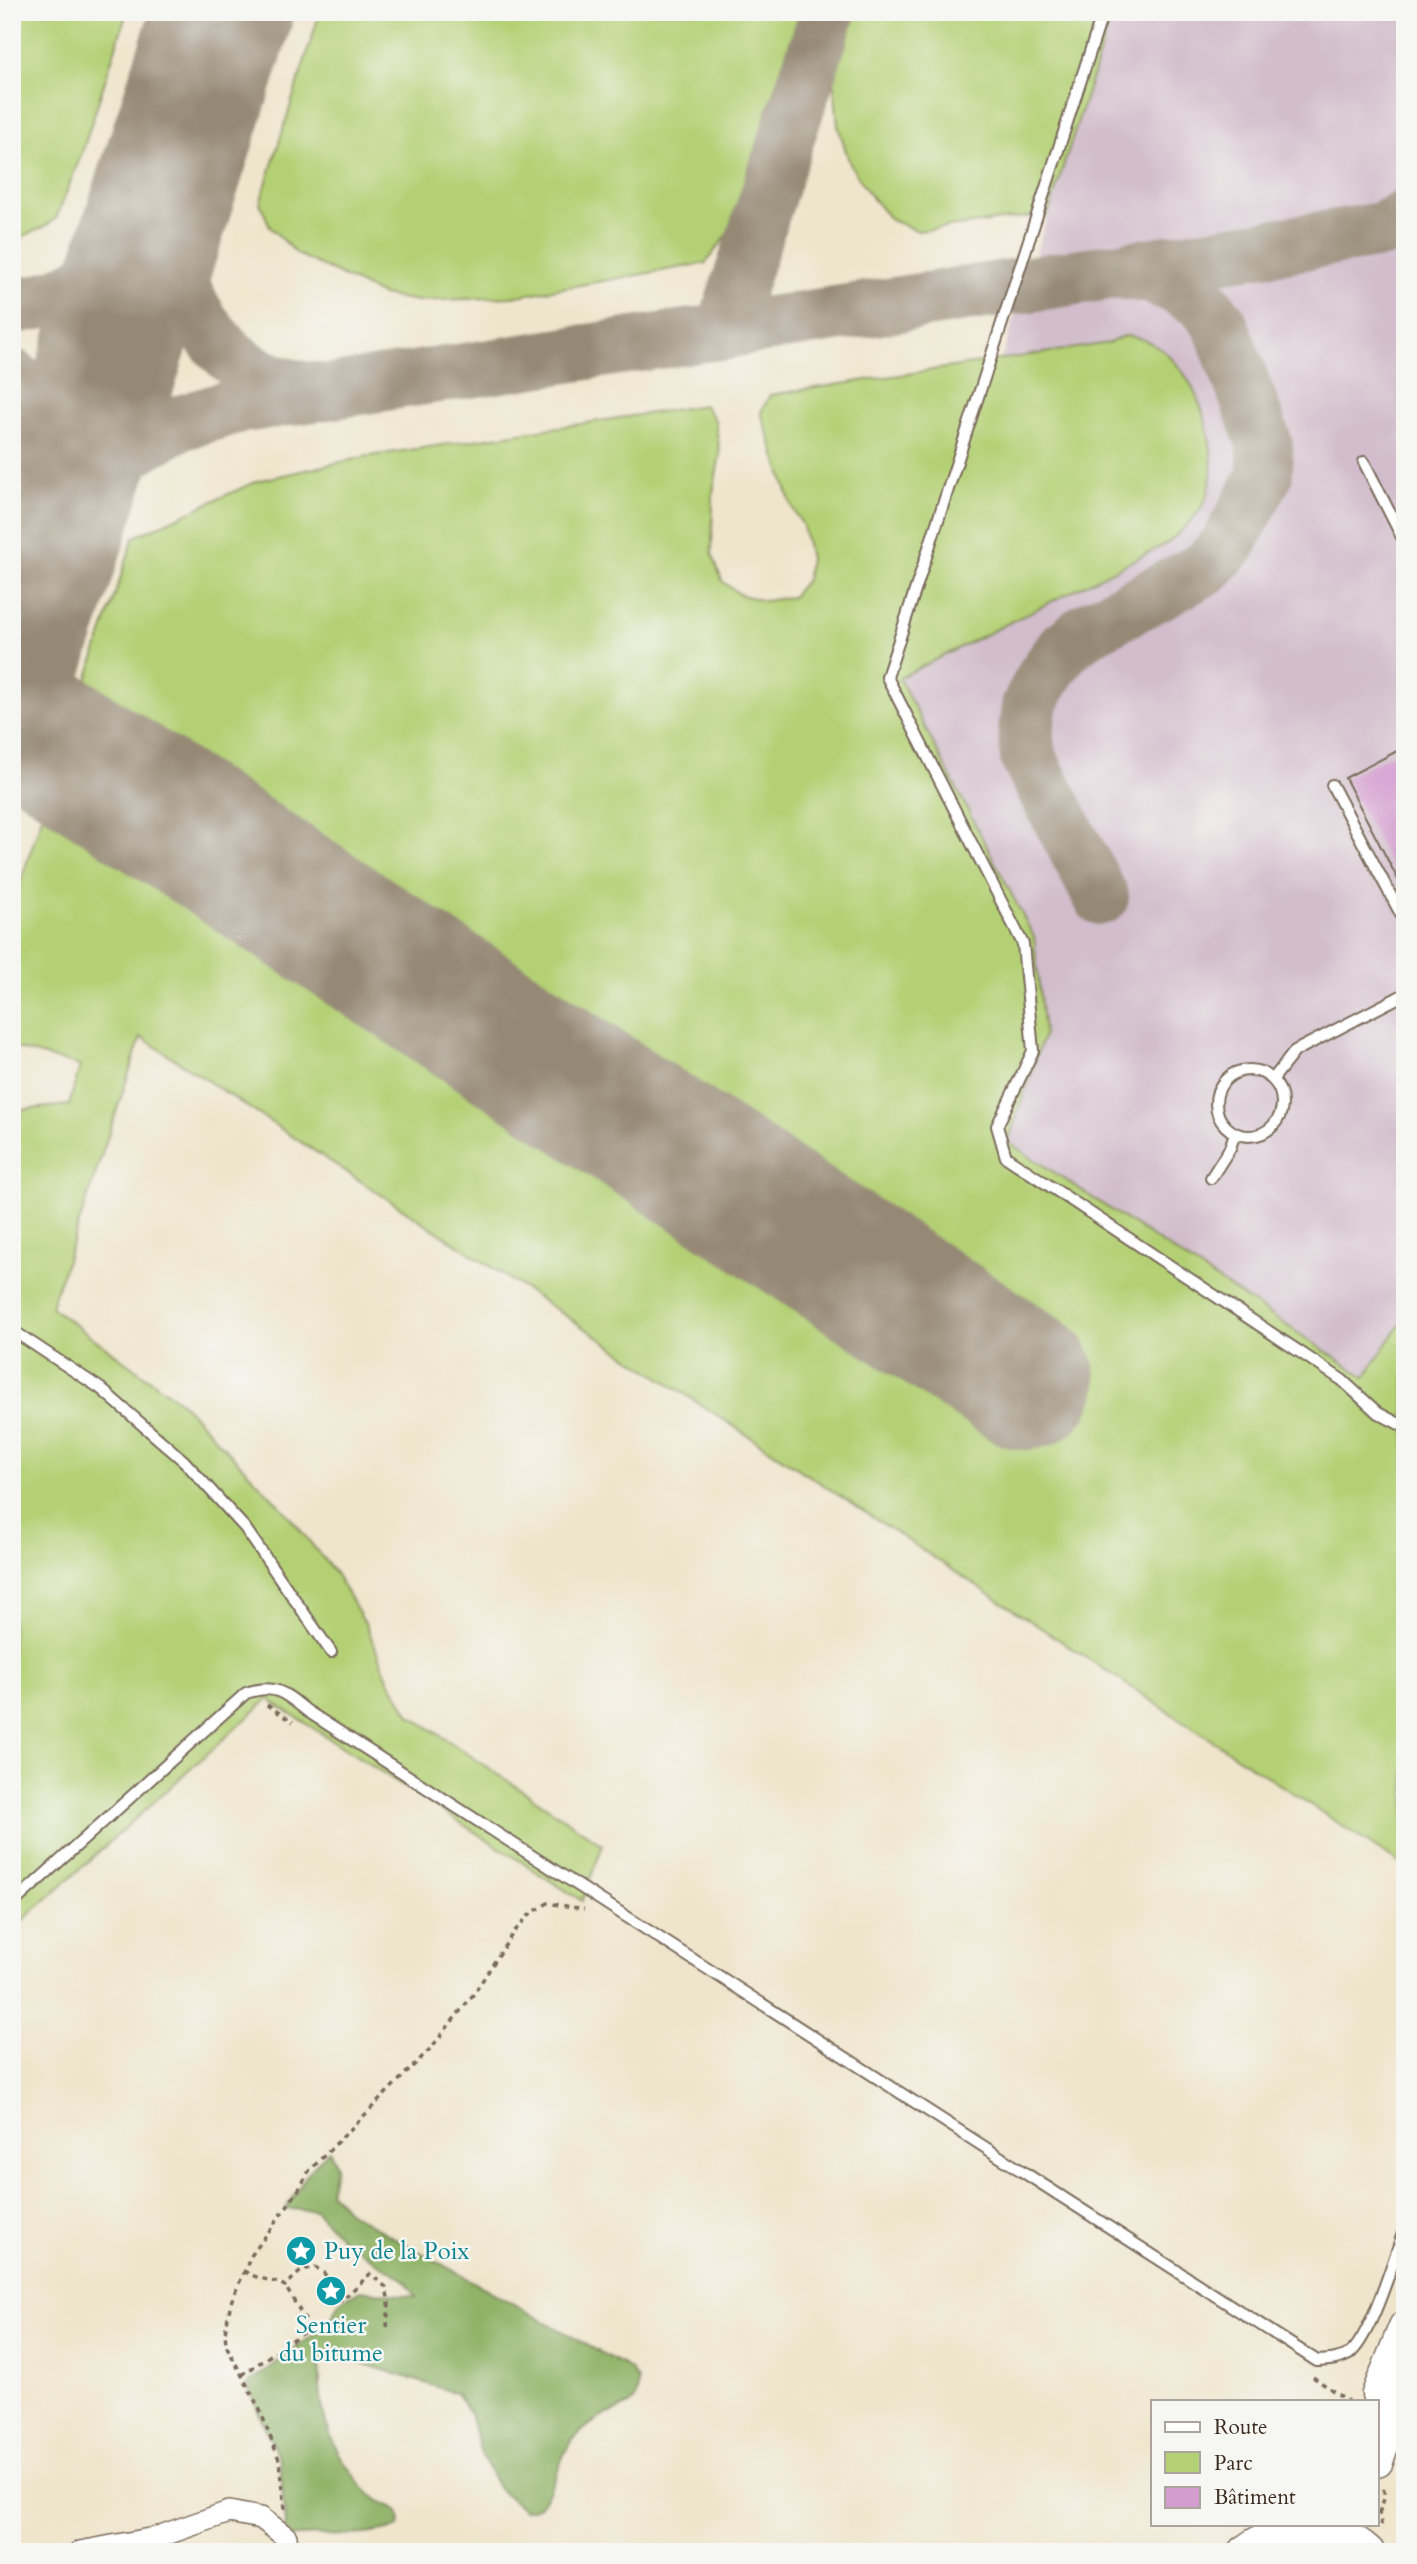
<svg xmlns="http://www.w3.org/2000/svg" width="1417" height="2564" viewBox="0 0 1417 2564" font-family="Cardo,serif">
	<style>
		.industrial { fill: #d1bdcb }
		.green { fill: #b4d075; stroke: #787d4a; stroke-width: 2 }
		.forest { fill: #8fb266; stroke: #656e42; stroke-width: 2 }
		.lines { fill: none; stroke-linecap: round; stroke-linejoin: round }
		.taxiway { stroke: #958875; stroke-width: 56 }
		.runway { stroke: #958875; stroke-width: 140 }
		.building { fill: #d49dd0 }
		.lane-casing { stroke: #7a6b5b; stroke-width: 14 }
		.street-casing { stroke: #7a6b5b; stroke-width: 24 }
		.secondary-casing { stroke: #7a6b5b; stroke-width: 35 }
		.path { stroke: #7a6b5b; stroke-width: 3.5; stroke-dasharray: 5 5; stroke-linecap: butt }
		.lane { stroke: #fff; stroke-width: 10 }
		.street { stroke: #fff; stroke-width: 21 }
		.secondary { stroke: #fff; stroke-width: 32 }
		.labels { text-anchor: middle; stroke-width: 5; stroke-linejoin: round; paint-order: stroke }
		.culture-label { font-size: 24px; fill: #0d838f; stroke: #f6f6f2; text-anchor: start }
	</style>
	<rect width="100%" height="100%" fill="#f6f6f2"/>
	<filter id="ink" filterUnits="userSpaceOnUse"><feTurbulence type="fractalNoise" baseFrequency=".0143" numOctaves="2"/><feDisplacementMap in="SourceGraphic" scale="14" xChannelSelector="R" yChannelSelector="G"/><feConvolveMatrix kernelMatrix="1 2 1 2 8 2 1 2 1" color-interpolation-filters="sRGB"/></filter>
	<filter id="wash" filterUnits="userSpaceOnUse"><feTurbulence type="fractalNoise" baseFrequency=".00686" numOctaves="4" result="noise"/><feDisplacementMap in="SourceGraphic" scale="28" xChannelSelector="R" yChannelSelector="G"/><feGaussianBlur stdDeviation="1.57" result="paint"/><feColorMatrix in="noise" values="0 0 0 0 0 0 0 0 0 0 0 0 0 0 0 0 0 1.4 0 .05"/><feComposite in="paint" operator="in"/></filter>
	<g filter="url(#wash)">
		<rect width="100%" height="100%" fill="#efe5cc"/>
		<polygon class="industrial" points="1113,12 1405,12 1405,1317 1366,1378 1008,1142 1044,1034 899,678"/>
		<g class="green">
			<polygon points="12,12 127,12 82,153 56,218 44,227 12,241"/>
			<polygon points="320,12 805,12 744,200 728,233 706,263 511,297 418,301 382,295 297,254 270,227 260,203"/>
			<polygon points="853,12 1113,12 1048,214 918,231 891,220 869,194 850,164 838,126 833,73"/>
			<path d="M1124,336C1189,338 1223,439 1208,493C1202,514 1183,529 1168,543L899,678L1034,937L1044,1034L1008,1142L1365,1377L1405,1317V1867L141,1037L51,1307L182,1403L285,1511L335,1573L367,1627L388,1679L410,1715L603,1845L582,1901L268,1699L12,1930V1111L69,1105L80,1066L12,1047V908L134,537L257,481L363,457L704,405L715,420L720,454L713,492L712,553L722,581L739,594L764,601L792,597L806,580L810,559L803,526L792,507L761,412L770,395L1109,343Z"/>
		</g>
		<path class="forest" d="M329,2150L336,2165L330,2192L350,2213L630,2369L638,2380C639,2408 626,2406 605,2415C594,2421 580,2432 571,2442C559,2457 551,2502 535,2508C532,2510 528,2509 524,2510L499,2489L482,2457L470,2414L456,2393L352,2360L320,2363C318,2409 327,2442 356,2478C361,2485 368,2493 375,2498C388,2509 403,2503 399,2527C364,2539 323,2533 286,2537L280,2462L247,2385L329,2323L341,2301L360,2290L416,2297L406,2281L343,2240L315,2210L285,2209L309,2171Z"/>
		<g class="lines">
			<g class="taxiway">
				<path d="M185,131C180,157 169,189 169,215C170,299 225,385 315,390"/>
				<path d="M12,306C23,304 35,304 45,300C104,281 148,233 168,176"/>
				<polyline points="723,333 828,12"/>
				<polyline points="12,376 19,383 44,433 54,487 45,551"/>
				<polyline points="42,574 87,494 129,451 177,424 236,406 1382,230 1405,218"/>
				<polyline points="1101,897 1028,757 1026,733 1029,706 1044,676 1064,648 1087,630 1206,568 1228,545 1265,475 1265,445 1220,324 1203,302 1175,286 1149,275 1126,272"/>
			</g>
			<g class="runway">
				<polyline points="12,664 223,12"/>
				<polyline points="12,713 1026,1380"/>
			</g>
		</g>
		<g id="blocks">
			<polygon class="building" points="1405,747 1405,893 1345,778"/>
		</g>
	</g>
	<g filter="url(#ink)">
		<use href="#blocks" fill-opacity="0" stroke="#7a6b5b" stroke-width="2"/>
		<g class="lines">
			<g class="lane-casing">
				<g id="lane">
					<polyline points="1103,12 887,677 1023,944 1033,1051 997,1126 1006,1157 1342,1380 1378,1413 1405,1427"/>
					<polyline points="1364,462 1405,543"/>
					<polyline points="1332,785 1405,922"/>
					<circle cx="1249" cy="1103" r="33"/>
					<polyline points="1273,1079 1295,1051 1405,994"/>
					<polyline points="1211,1178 1230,1148 1235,1133"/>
					<polyline points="12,1330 100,1388 184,1461 245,1528 331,1652"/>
					<path d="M12,1904L246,1693C275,1683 285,1693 307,1711L1317,2361C1329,2360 1338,2360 1349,2354C1371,2338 1394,2257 1405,2228"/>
				</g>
			</g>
			<g class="street-casing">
				<polyline id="street" points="80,2552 155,2538 229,2512 261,2518 286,2537 287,2552"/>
			</g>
			<g class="secondary-casing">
				<g id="secondary">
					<polyline points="1378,2394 1405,2327"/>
					<polyline points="1377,2461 1405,2376"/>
					<path d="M1244,2552C1280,2525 1332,2519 1368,2552"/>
				</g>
			</g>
			<g class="path">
				<polyline points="267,1705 293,1722"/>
				<path d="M244,2271C255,2279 271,2279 285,2286L302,2270L315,2267L324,2273L341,2301L370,2274L386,2287L389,2303L387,2327"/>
				<polyline points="242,2375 304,2332 309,2326 285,2286"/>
				<polyline points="1313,2377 1348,2401"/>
				<polyline points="285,2509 280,2462 260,2410 226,2345 225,2332 231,2302 251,2256 298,2191 309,2171 431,2048 473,1995 513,1933 530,1914 548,1903 584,1909"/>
				<polyline points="1377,2512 1379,2513 1382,2529"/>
				<polyline points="1379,2513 1384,2499 1384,2484"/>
			</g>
			<use href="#lane" class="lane"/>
			<use href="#street" class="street"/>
			<use href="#secondary" class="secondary"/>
		</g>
	</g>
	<defs>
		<g id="sight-disc" transform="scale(1.575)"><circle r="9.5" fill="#0f9aa8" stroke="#f6f6f2"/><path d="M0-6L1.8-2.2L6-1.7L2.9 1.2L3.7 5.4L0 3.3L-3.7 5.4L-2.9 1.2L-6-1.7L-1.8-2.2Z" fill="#fff"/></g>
	</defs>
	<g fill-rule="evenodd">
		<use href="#sight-disc" x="301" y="2251"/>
		<use href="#sight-disc" x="331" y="2291"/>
	</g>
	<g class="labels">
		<g class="culture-label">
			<text x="324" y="2259">Puy de la Poix</text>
			<text x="331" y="2333" text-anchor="middle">Sentier<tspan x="331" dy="28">du bitume</tspan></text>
		</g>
	</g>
	<rect width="1417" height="2564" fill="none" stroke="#f6f6f2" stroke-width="42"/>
	<rect x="1151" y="2400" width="228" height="126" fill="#f6f6f2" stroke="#aba49d" stroke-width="2"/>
	<rect x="1165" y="2422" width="35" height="10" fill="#ffffff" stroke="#aba49d" stroke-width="2"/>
	<text x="1214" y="2434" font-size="21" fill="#3b2a1e">Route</text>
	<rect x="1165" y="2452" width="35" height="21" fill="#b4d075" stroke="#aba49d" stroke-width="2"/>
	<text x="1214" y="2470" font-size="21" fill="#3b2a1e">Parc</text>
	<rect x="1165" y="2487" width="35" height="21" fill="#d49dd0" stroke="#aba49d" stroke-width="2"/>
	<text x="1214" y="2504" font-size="21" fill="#3b2a1e">Bâtiment</text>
</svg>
